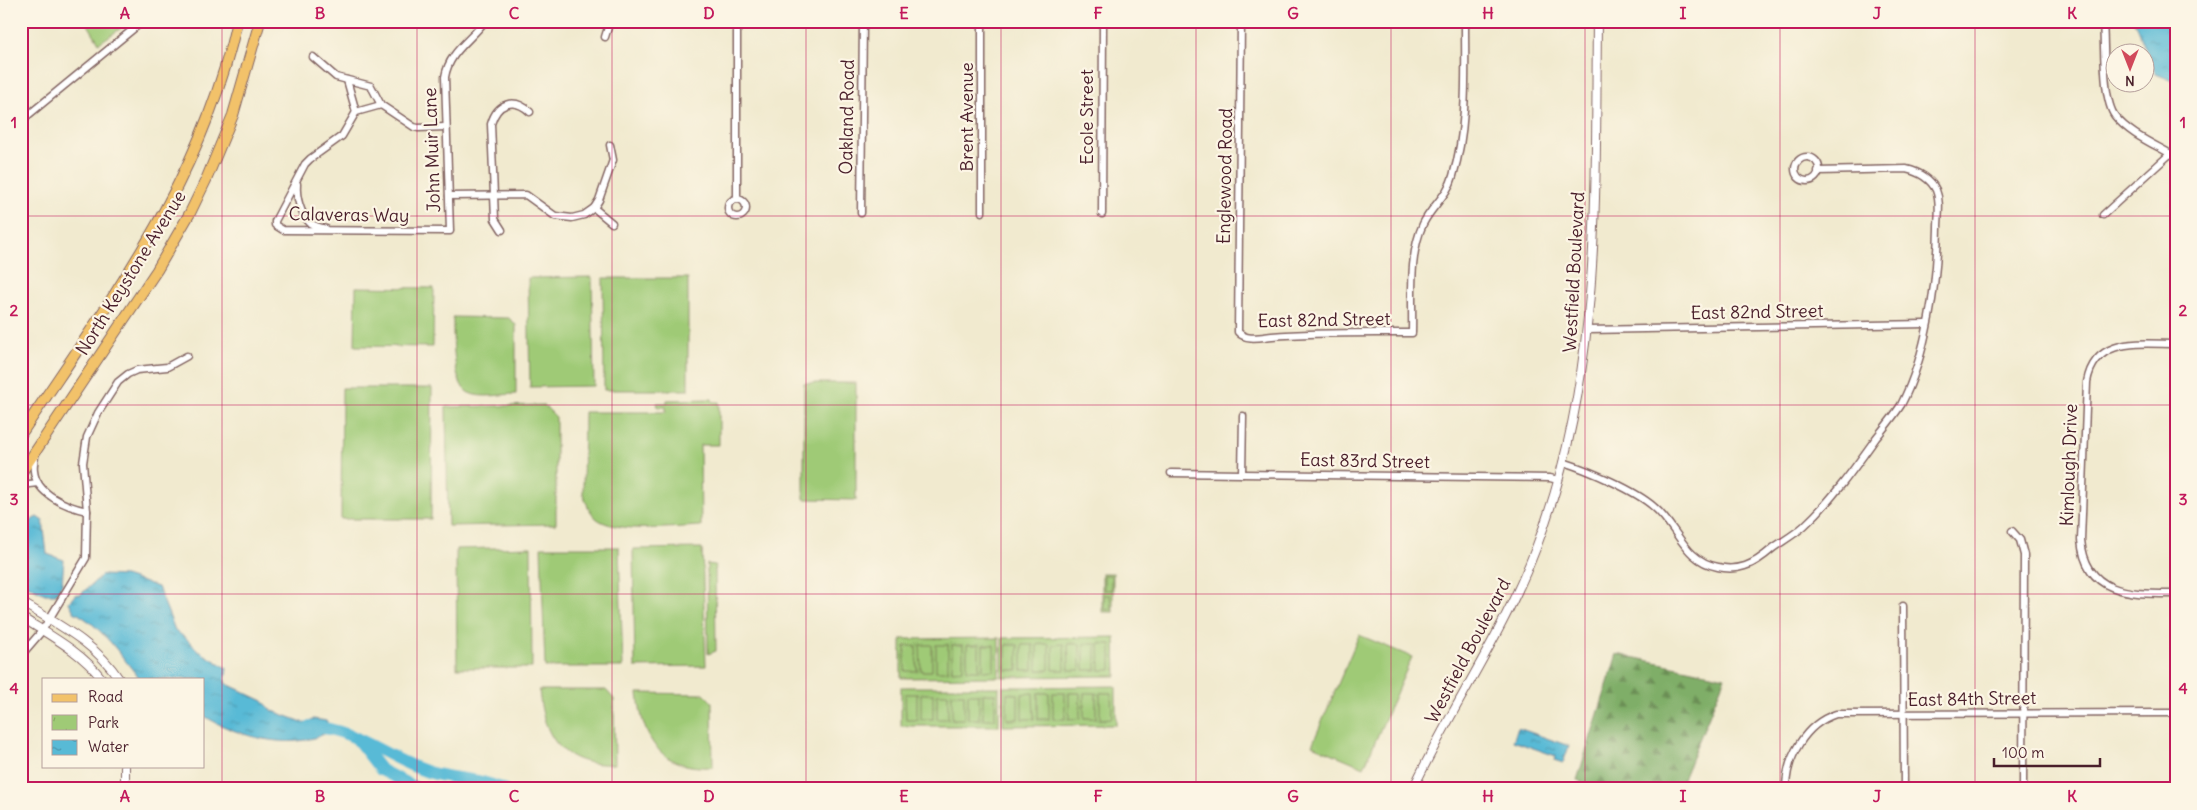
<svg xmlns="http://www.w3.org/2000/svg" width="2197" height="810" viewBox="0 0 2197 810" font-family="Delius,sans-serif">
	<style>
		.forest { fill: url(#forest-firs); stroke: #646649 }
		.park { fill: url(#park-tufts); stroke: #747450 }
		.pitch { fill: #9fca76; stroke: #747450 }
		.water { fill: url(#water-ripples); stroke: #516c80 }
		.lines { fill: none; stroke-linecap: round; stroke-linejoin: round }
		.river { stroke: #58bad6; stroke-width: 12 }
		.minor-casing { stroke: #846664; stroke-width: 9 }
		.tertiary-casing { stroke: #846664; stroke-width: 10 }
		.primary-casing { stroke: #846664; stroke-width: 12 }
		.minor { stroke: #fff; stroke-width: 6 }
		.tertiary { stroke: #fff; stroke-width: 8 }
		.primary { stroke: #f2c26a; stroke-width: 10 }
		.grid { fill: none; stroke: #c2185b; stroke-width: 1; stroke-opacity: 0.55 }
		.labels { text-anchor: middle; stroke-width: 4.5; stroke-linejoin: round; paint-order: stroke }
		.street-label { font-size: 18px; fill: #4a1f2b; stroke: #fcf5e5 }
		.neatline { fill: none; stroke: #c2185b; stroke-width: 2 }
		.grid-label { font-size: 16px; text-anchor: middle; font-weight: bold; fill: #c2185b }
	</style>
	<defs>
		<pattern id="forest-firs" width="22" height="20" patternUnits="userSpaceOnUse" patternTransform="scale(1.25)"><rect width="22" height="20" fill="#7fae67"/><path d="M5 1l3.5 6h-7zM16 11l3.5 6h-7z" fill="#6a8d55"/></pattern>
		<pattern id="park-tufts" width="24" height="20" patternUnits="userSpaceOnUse" patternTransform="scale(1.25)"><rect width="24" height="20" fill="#9fca76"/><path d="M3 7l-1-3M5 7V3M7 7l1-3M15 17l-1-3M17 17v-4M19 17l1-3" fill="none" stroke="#8aad66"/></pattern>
		<pattern id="water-ripples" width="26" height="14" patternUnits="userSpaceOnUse" patternTransform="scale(1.25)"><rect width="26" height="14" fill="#58bad6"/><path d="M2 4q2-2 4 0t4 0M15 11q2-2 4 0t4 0" fill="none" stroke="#4b97ae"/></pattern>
	</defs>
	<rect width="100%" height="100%" fill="#fcf5e5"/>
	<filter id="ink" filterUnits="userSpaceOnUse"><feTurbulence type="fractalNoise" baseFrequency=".02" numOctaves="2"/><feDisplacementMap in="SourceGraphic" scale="10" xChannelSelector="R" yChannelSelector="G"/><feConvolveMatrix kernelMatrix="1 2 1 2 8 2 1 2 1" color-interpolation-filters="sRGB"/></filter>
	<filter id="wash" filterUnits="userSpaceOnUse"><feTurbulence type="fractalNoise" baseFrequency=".0096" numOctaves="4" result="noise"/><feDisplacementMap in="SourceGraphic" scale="20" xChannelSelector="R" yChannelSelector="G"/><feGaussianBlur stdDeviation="1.12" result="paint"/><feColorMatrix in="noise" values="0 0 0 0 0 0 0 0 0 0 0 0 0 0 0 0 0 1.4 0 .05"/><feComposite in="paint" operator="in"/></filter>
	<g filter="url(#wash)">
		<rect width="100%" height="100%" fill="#f1eacf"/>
		<polygon class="forest" points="1617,654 1725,677 1679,789 1603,789 1577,780"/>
		<g class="park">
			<rect x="1102" y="573" width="11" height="39"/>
			<polygon points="1115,637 1116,676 1002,677 1002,638"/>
			<polygon points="999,638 999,677 901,678 901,639"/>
			<polygon points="1116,686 1116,725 1003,726 1003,687"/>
			<rect x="901" y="687" width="98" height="39"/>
		</g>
		<g class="pitch">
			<polygon points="86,21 132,21 99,43"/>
			<polygon points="592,277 594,386 530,387 528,278"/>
			<polygon points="603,278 688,278 688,390 604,390"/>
			<polygon points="356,287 434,288 433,347 355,346"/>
			<path d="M453,317L509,318L516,325V394C503,394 481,399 469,393C452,385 453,334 453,317Z"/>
			<polygon points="804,383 856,383 856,500 804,499"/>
			<polygon points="342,388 432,388 431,519 341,519"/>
			<path d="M712,399L713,402H719V445H700L701,526C676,527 614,534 596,518C589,511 586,502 583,494L584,412H666V407H658L657,403H667V400Z"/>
			<polygon points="544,405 556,417 556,524 448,526 446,407"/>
			<polygon points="531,547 532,668 457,668 456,549"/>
			<polygon points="541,547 619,547 623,667 545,667"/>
			<polygon points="702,548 706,666 635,667 633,549"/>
			<polygon points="707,564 715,565 716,651 708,654"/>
			<rect x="1104" y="575" width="7" height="15"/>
			<polygon points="1104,595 1110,595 1111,609 1104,610"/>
			<polygon points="1359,635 1412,657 1364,767 1312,745"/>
			<polygon points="1049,644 1049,670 1037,670 1037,645"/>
			<polygon points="1064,644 1065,670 1053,670 1053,645"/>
			<polygon points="1068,644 1080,644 1080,670 1069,670"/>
			<rect x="1084" y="644" width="12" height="26"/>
			<polygon points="1099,644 1111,644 1111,670 1100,670"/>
			<polygon points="920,645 932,645 932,671 921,671"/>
			<rect x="936" y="645" width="12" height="26"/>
			<polygon points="952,645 963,645 963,670 952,671"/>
			<rect x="967" y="645" width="12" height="25"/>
			<polygon points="983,645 994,645 994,670 983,671"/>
			<rect x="1006" y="645" width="12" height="25"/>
			<rect x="1022" y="645" width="11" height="25"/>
			<polygon points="905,646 916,646 917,671 905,671"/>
			<path d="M539,690H606L614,699L615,764C563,767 543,738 539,690Z"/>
			<path d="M638,693L704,694L712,702L713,767C662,770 642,741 638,693Z"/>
			<polygon points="1033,693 1034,719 1022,719 1022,694"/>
			<rect x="1038" y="693" width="11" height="26"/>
			<rect x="1053" y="693" width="12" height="26"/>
			<polygon points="1069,693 1080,693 1080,718 1069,719"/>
			<rect x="1084" y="693" width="12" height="25"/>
			<polygon points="1100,693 1111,693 1112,718 1100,719"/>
			<polygon points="905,694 917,694 917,720 906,720"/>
			<rect x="921" y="694" width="12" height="25"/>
			<rect x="937" y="694" width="11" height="25"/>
			<rect x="952" y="694" width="12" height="25"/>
			<rect x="968" y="694" width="11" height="25"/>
			<rect x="983" y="694" width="12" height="25"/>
			<rect x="1007" y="694" width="11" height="25"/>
		</g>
		<g class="water">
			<polygon points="2134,21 2159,21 2176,34 2176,82 2156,74"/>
			<path d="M37,517L43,521L47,554L64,560L62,584L56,594H45L21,582C21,563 16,526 37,517Z"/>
			<path d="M102,575L125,576L158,587L175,630L189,641L197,650L227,668L225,683L263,701L273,711L305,723L313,719L327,721L326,733C290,752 237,736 204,716V679H140C120,655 102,626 74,612L69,602L76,594L80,595Z"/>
			<polygon points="1518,728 1569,746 1563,763 1554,760 1556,756 1513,741"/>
		</g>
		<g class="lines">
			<g class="river">
				<path d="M310,726C359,730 385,758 428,772C453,780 478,777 503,789"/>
				<polyline points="356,738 381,770 418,789"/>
			</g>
		</g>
	</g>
	<g filter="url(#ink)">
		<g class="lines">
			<g class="minor-casing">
				<g id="minor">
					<polyline points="982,21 982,212"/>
					<path d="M1241,21L1238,332C1246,341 1261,337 1272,336C1318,332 1365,333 1412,333C1413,298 1408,257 1423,224C1431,207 1448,195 1453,176C1468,126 1465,73 1465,21"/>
					<path d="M2103,21C2105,44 2102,99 2115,116C2129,134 2156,145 2176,157"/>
					<polyline points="605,37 610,21"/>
					<polyline points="313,57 336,77 371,86 381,105 414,127 418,128 445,127"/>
					<polyline points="347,80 356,112"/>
					<path d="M381,105L356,112L342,136L310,159L305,164L275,221V225L283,230L450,231L445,77C449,52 470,41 485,21"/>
					<polyline points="21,121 143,21"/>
					<circle cx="1807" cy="169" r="12"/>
					<path d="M297,184C296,196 300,214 310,223C314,226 321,228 326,229"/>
					<polyline points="449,196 526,195 555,216 572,218 584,215 594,208 599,200 613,160 610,145"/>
					<circle cx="737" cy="208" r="9"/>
					<polyline points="737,199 737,21"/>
					<polyline points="594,208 612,223"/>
					<polyline points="861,213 863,21"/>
					<polyline points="1102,214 1103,21"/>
					<polyline points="2103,215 2170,154"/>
					<path d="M502,230L495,219L491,124C497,103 514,97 530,112"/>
					<polyline points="1588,330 1926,324"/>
					<path d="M2176,344C2141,344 2095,336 2087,382L2081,540C2086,596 2132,594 2176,594"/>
					<path d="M35,455C35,460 33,466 34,471C36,494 67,507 87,511"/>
					<path d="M1563,462C1588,470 1635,490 1654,507C1678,527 1684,561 1718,567C1727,569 1736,569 1745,566C1755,563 1765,555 1773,548C1783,541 1795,534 1804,526C1832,500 1854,469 1876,438C1884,428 1894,416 1901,405C1927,355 1937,283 1938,228C1938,216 1941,202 1936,190C1930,178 1919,172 1906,169L1818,171"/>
					<polyline points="1171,473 1550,478 1558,480"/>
					<polyline points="1242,474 1243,416"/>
					<polyline points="21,485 38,483"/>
					<polyline points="2012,531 2020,540 2024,555 2023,789"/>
					<polyline points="1903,606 1904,789"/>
					<polyline points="23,653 42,631 86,558 87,511 83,463 87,437 98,413 118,382 128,374 137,370 167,367 187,356"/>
					<path d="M1786,789C1786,758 1805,724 1836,714L2176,713"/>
				</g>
			</g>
			<g class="tertiary-casing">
				<g id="tertiary">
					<path d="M21,602C57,624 96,643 119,679"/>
					<path d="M21,617C49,635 82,652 102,679"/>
					<polyline points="125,766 125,789"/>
					<path d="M1413,789C1452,706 1503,634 1536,548C1602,377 1595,201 1597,21"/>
				</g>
			</g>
			<g class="primary-casing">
				<g id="primary">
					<path d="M21,434C110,300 202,182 237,21"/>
					<polyline points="21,473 157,270 190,213 206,180 233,115 260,21"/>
				</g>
			</g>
			<use href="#minor" class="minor"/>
			<use href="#tertiary" class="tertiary"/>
			<use href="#primary" class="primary"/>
		</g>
	</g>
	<path class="grid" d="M222,21V789M417,21V789M612,21V789M806,21V789M1001,21V789M1196,21V789M1391,21V789M1585,21V789M1780,21V789M1975,21V789M21,216H2176M21,405H2176M21,594H2176"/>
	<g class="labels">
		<g class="street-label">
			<text transform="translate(847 117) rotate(-89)" y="6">Oakland Road</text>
			<text transform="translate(967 117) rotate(-90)" y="6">Brent Avenue</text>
			<text transform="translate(1087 117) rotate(-90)" y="6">Ecole Street</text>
			<text transform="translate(432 150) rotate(-92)" y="6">John Muir Lane</text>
			<text transform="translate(1225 176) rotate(-89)" y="6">Englewood Road</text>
			<text transform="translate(349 215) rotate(1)" y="6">Calaveras Way</text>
			<text transform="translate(1574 272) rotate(-87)" y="6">Westfield Boulevard</text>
			<text transform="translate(131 273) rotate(-58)" y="6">North Keystone Avenue</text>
			<text transform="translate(1757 312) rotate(-1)" y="6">East 82nd Street</text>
			<text transform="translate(1324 320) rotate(-1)" y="6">East 82nd Street</text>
			<text transform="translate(1365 461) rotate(1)" y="6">East 83rd Street</text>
			<text transform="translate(2069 465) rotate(-88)" y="6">Kimlough Drive</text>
			<text transform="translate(1468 651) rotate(-62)" y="6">Westfield Boulevard</text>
			<text transform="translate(1972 699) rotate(-1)" y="6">East 84th Street</text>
		</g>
	</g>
	<rect width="2197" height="810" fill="none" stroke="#fcf5e5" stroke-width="55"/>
	<rect x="42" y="678" width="162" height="90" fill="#fcf5e5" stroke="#b59f9b"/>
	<rect x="52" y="694" width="25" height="8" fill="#f2c26a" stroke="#b59f9b"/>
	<text x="88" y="702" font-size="15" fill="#4a1f2b">Road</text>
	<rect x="52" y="715" width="25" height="15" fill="url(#park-tufts)" stroke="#b59f9b"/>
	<text x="88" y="728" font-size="15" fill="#4a1f2b">Park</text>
	<rect x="52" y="740" width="25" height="15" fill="url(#water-ripples)" stroke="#b59f9b"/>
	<text x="88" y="752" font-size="15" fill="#4a1f2b">Water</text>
	<g transform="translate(2130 68) rotate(180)"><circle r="24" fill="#fcf5e5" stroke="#b59f9b"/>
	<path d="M0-4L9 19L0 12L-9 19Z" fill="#d1495b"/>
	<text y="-8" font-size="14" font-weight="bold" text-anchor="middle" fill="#4a1f2b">N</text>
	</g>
	<path d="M1994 758v8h106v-8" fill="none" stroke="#4a1f2b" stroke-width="2.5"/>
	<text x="2002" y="758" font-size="15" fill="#4a1f2b" stroke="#fcf5e5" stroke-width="4" paint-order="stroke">100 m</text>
	<rect x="28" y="28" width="2142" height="754" class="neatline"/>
	<g class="grid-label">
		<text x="125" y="19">A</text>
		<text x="320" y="19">B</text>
		<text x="514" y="19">C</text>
		<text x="709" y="19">D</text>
		<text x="904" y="19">E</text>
		<text x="1098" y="19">F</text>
		<text x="1293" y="19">G</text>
		<text x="1488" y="19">H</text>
		<text x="1683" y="19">I</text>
		<text x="1877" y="19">J</text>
		<text x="2072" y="19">K</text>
		<text x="14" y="128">1</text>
		<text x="2183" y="128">1</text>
		<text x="14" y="316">2</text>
		<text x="2183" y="316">2</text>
		<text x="14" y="505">3</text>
		<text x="2183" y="505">3</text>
		<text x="14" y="694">4</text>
		<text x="2183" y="694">4</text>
		<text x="125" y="802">A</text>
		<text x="320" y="802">B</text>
		<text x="514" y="802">C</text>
		<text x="709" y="802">D</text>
		<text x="904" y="802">E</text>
		<text x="1098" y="802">F</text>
		<text x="1293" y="802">G</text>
		<text x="1488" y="802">H</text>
		<text x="1683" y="802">I</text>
		<text x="1877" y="802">J</text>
		<text x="2072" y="802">K</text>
	</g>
</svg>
